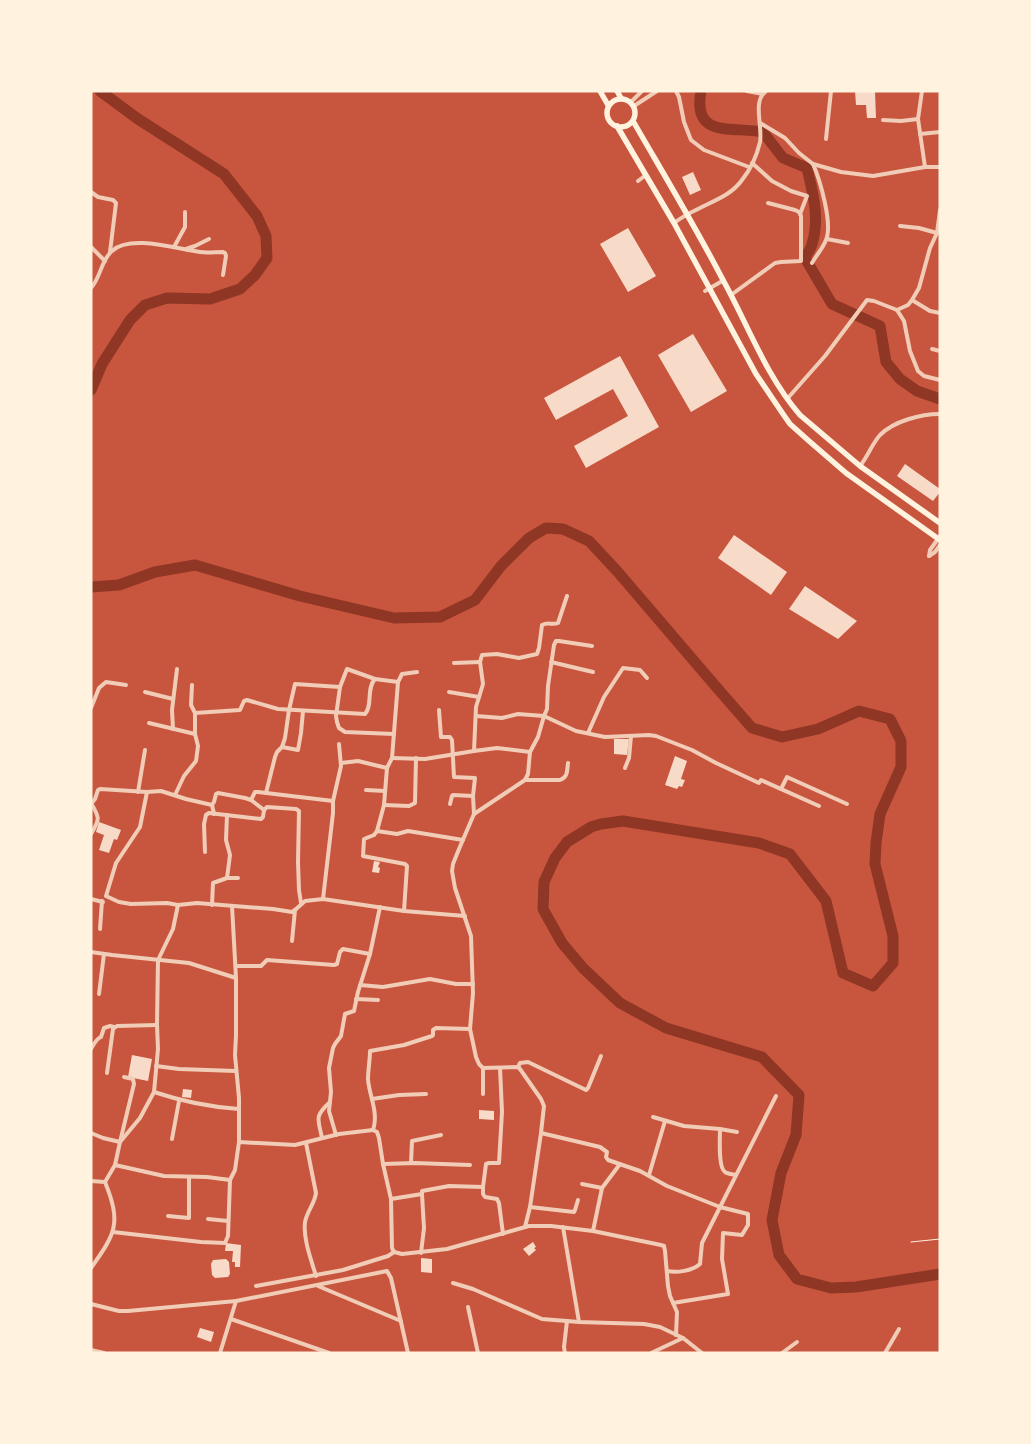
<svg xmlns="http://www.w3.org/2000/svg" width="1031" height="1444" viewBox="0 0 1031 1444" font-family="Ubuntu,sans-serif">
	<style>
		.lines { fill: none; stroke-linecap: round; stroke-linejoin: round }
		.river { stroke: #8f3625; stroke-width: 11 }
		.building { fill: #f7dbc8 }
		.path { stroke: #fff3e0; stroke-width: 1 }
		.minor { stroke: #f1ccb7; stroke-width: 4 }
		.secondary { stroke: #fff3e0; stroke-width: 5.5 }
	</style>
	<rect width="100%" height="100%" fill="#c8553d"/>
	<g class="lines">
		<g class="river">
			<path d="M701,91C692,139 732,126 763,132L783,158L807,168C813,193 820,219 812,244C811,249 807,254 805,258L832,304L880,326L886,362L900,379L917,391L940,399"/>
			<polyline points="91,390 102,364 130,320 145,305 167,298 210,299 240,289 255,275 267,258 266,236 257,216 224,174 138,119 100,91"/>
			<polyline points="91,587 119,585 155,572 195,565 300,596 394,618 440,617 475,600 501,566 529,538 546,528 563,529 589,541 617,571 718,689 752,728 782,737 818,729 859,711 890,719 901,741 901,767 880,814 876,843 875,864 893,936 893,963 873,986 843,973 826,901 790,854 759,843 623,821 601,824 591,827 567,842 555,858 544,882 543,909 562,943 583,968 620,1003 666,1028 762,1057 799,1095 796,1135 781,1173 772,1220 779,1255 797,1279 831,1288 856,1287 940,1274"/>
		</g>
	</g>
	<g class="building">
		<polygon points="855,91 875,91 876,118 867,118 866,105 856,105"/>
		<polygon points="693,172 701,190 690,195 682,177"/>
		<polygon points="628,228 656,276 628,292 600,244"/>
		<polygon points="693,334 727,391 691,412 658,355"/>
		<polygon points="620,356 659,427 586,468 574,446 628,416 613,389 556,420 544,398"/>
		<polygon points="905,464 940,489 940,492 933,501 897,476"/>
		<polygon points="734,535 787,572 771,595 718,558"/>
		<polygon points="805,586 857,621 838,639 789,609"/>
		<polygon points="614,739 629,739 627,755 614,754"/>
		<polygon points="675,756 687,761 681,779 685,780 682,787 679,786 677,789 665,785"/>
		<polygon points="99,822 121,830 117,840 114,839 109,853 99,850 104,835 96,832"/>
		<polygon points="374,861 380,862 378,867 380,868 379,873 372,872"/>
		<polygon points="132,1055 152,1059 148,1081 128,1077"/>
		<polygon points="183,1089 192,1090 191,1098 182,1097"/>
		<polygon points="479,1110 494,1111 494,1120 479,1119"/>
		<polygon points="533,1242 536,1247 534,1248 536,1250 529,1256 523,1249"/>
		<polygon points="226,1243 241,1245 240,1267 235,1267 235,1262 232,1262 233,1251 225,1251"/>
		<polygon points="421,1258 432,1259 432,1273 421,1272"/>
		<polygon points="226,1259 229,1262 230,1274 228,1277 215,1278 212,1275 211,1264 213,1260"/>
		<polygon points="200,1328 214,1332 211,1342 197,1337"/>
	</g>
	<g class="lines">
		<polyline class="path" points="911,1242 940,1239"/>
		<g class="minor">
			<polyline points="676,91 679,97 684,122 691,140 704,150 749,167"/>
			<polyline points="747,91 763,94"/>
			<polyline points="922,91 918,119 925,167"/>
			<polyline points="631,102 642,91"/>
			<polyline points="634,106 657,91"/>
			<polyline points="883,120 901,121 918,119"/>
			<polyline points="760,123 785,138 799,153 813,164 841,172 873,176 925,167 940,167"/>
			<polyline points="920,134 940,132"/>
			<polyline points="826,139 831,91"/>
			<polyline points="752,163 772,181 791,191 807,196 800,214"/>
			<polyline points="638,181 646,175"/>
			<polyline points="91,192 98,197 113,200 116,203 110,252"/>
			<path d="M674,223C681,218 687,214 694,211C710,202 731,196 742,180C750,170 757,155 760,142C763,127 752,101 766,91"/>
			<polyline points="900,226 919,228 937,233"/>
			<polyline points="827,239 848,243"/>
			<polyline points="91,247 105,261"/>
			<polyline points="174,247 185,227 185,212"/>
			<polyline points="186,249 195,246 209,239"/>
			<path d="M812,263C816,256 823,248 826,240C833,224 820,180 813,164"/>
			<path d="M91,288C101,277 101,260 112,251C130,234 177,249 200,252C207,253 215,252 223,252L225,253L226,256L223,275"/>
			<polyline points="705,291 724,280"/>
			<polyline points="731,295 775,263 781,262 801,261 801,216 799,212 795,210 768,203"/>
			<polyline points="912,300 930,311 940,313"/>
			<polyline points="897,310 904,321 910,351 918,371 924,376 940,380"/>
			<polyline points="932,349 940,351"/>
			<polyline points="787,399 825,356 867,300 874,301 897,310 908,305 912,300 919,288 930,248 937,233 940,210"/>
			<path d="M860,466C868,456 872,444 880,435C894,421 921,414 940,414"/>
			<polyline points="929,556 930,550 940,536"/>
			<polyline points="929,556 935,552 940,545"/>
			<polyline points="551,662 593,672"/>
			<polyline points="454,663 480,662"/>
			<polyline points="375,679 347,669 340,687 336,716 337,722 339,728 345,732 394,734"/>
			<polyline points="192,685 191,705 195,713"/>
			<polyline points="145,692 173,699"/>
			<polyline points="449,692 479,697"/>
			<polyline points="91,708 99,688 106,682 126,685"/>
			<polyline points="439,710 441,737 450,737 452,740 454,777 475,778 473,796 474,814 459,849 453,864 452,871 455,888 471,936 473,993 470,1029 476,1057 479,1064 483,1068 518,1067 520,1069 541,1099 544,1106 541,1133 530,1207 525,1227"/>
			<polyline points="476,716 502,718 518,714 544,716 547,709 548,686 554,645 556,641 559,641 592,646"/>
			<polyline points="149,723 195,734"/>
			<polyline points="173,729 172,710 177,669"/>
			<polyline points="588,733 604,697 623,668 640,670 647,678"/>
			<polyline points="282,747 298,750 301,733 303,711"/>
			<path d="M474,751L476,707L483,684L480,662L482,655L497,654L519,658L537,654L539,648L542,625C547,622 553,625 558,623L567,596"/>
			<polyline points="392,758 425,759 474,751 497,748 530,752"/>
			<polyline points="341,763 358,761 387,768"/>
			<polyline points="625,768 629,758 631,736"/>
			<path d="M525,780H560C568,777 567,771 568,763"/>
			<polyline points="781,789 787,777 847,804"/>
			<polyline points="366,790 385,791"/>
			<polyline points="138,792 145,750"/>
			<polyline points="147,792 140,827 116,863 106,896 119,902 131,904 167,903 178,905 197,903 273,909 292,912 295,910 305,901 323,899 404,911 465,916"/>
			<polyline points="266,793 275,757 277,752 282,747 285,738 289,710 295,684 340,687"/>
			<path d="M175,795L184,776L196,761L198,746L195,734V713L240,710L244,701L247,700L278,709L365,714C373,706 366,688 375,679L398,682"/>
			<polyline points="251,800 255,792 258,792 333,801"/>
			<polyline points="91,804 95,799 98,790 100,789 147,792 161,791 186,799 212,805 214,814"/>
			<polyline points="450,804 452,796 453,795 473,796"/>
			<polyline points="212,805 214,802 216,794 218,793 245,798 251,800 264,810"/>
			<polyline points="384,805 409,806 415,803 416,758"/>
			<polyline points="264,810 267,807 296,809 299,811 298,862 299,890 301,903"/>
			<polyline points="474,814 525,780 528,774 530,752 538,737 544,716 576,731 605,737 649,735 656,736 692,750 716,763 759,783 761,780 819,806"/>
			<polyline points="377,831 397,834 408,831 463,840"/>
			<path d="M91,834C100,819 100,818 91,803"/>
			<polyline points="205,852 204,824 206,815 209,813 261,819 263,817 264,810"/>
			<polyline points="227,878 230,855 226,840 227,815"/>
			<polyline points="91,899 103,902"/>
			<polyline points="323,899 333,813 333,801 341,766 339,744"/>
			<polyline points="212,905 213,883 227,878 238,878"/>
			<polyline points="232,906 236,978 236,1035 235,1055 239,1098 239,1142"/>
			<polyline points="404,911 407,866 405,864 363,856 364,839 374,835 377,831 384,805 387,768 392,758 398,682 402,674 417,672"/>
			<polyline points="100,929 102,901"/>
			<polyline points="292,941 295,910"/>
			<polyline points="91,952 112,955 189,963 236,978"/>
			<polyline points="236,966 261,966 267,960 334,965 337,964 340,952 343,949 370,954"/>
			<polyline points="360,985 383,987 430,979 456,984 473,984"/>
			<polyline points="99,994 104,954"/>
			<polyline points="356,999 378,1000"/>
			<path d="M91,1049C94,1044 96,1039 101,1037L104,1028L110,1026L114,1027"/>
			<polyline points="156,1066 179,1069 236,1071"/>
			<polyline points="518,1067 520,1063 528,1062 586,1090 588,1088 601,1056"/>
			<polyline points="107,1073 113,1029 117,1026 157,1025"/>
			<path d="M154,1092C184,1102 208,1107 239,1109"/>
			<polyline points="483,1094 483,1068"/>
			<polyline points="372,1099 399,1095 426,1094"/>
			<path d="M653,1117L684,1126L720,1129C720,1137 718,1168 725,1172C727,1174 733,1174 736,1175"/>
			<polyline points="720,1129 737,1132"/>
			<path d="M373,1130C379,1112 369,1096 368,1079C368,1070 370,1060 370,1051L404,1045L432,1036L433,1035V1030L436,1028L470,1029"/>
			<polyline points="373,1130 377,1132 379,1138 383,1164 391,1199 392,1248 394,1252"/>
			<polyline points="91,1133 103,1138 120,1142 134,1084 133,1079 124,1077"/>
			<polyline points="541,1133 600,1147 607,1152 606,1157 608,1160 640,1171 667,1186 720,1207 748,1214 748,1225 742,1235 723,1233 722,1259 728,1294 673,1303"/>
			<polyline points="336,1135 329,1111 331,1092 329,1068 333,1048 335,1044 341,1036 345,1014 354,1011 358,992 370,954 380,907"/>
			<path d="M322,1138C318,1118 314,1117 330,1102"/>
			<polyline points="172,1139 179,1101"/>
			<path d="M306,1143L316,1193C315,1203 307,1211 305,1222C303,1239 311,1259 316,1276"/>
			<polyline points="411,1163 412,1141 441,1135"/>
			<polyline points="383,1164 415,1163 470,1165"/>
			<polyline points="115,1165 120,1142 140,1118 154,1092 158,1049 157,1025 158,960 173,929 178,905"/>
			<polyline points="649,1175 665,1121"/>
			<polyline points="91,1181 105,1182"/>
			<polyline points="105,1182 115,1165 164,1176 207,1177 230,1180"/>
			<polyline points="582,1184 602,1188"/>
			<polyline points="483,1187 483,1194 485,1197 497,1199 499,1203 503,1234"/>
			<polyline points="422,1194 422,1191 449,1186 483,1187 486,1164 489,1163 499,1163 502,1112 500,1068"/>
			<polyline points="391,1199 422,1194"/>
			<polyline points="530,1207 574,1212 575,1210 578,1200"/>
			<polyline points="168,1216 189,1218 189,1177"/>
			<polyline points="208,1219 228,1221"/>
			<polyline points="563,1227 579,1322"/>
			<polyline points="593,1231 602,1188 620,1164"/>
			<polyline points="113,1232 201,1242 225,1243 228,1236 230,1180 235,1170 239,1142 295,1145 339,1134 373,1130"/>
			<polyline points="394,1252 402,1254 447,1249 529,1226 551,1226 593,1231 661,1245 664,1246 665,1251 668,1286 670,1296 677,1312 676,1335"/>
			<polyline points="421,1253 424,1228 422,1194"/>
			<path d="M91,1268C115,1234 122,1224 105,1182"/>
			<path d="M667,1271C677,1273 692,1271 700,1264L702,1243L708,1231L776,1096"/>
			<polyline points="453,1283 473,1289 542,1319 579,1322 644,1324 660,1327 683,1338 702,1353"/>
			<polyline points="256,1286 343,1270 388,1256 394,1252"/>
			<polyline points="318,1286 401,1321"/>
			<polyline points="91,1304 119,1311 128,1311 236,1301 387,1271 391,1278 408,1353"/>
			<polyline points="468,1307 478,1353"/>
			<polyline points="231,1319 329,1353"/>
			<polyline points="91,1350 104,1353"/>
			<polyline points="220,1353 236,1301"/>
			<polyline points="565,1353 564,1347 567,1321"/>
			<polyline points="651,1353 683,1338"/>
			<polyline points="782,1353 797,1342"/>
			<polyline points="885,1353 899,1329"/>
		</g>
		<g class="secondary">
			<polyline points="600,91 608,105"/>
			<polyline points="617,91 621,98"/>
			<circle cx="621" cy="113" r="14"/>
			<path d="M633,121C663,173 695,226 723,280C748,325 766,376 800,415L860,466L940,523"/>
			<polyline points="617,126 674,223 756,374 783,414 790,424 809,441 846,473 940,540"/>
		</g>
	</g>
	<rect width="1031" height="1444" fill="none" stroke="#fff3e0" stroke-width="185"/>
</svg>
